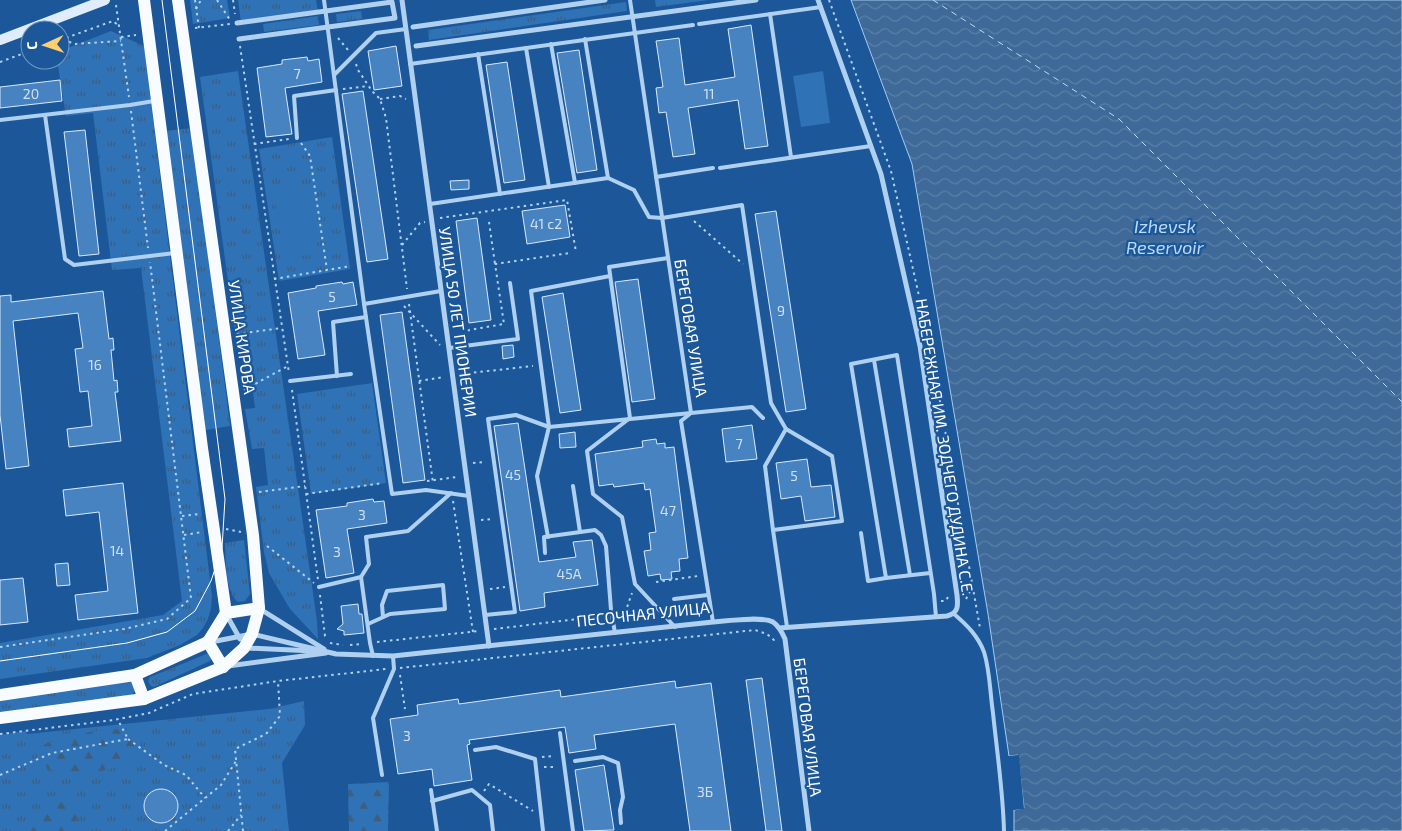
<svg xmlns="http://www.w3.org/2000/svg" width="1402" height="831" viewBox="0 0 1402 831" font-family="'Exo 2',sans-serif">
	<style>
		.grass { fill: url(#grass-tufts) }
		.forest { fill: url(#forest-firs) }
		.pitch { fill: #2f72b6 }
		.water { fill: url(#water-waves); stroke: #a3cbf2 }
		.pier { fill: #1b5799 }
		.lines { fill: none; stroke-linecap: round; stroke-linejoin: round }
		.ferry { stroke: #bcdaf7; stroke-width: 1; stroke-dasharray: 6 5; stroke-linecap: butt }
		.building { fill: #4883c1; stroke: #d7e9fb }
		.path { stroke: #b0d0f0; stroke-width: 2; stroke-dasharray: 2.5 4; stroke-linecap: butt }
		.lane { stroke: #b0d0f0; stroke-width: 4 }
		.street { stroke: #b0d0f0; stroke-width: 5 }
		.secondary { stroke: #deecfb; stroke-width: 10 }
		.primary { stroke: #f9fcff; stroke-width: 12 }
		.tram { stroke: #fff; stroke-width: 1 }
		.labels { text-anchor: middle; stroke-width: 4.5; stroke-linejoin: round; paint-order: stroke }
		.number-label { font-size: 14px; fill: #d1e0f0 }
		.street-label { font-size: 16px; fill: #fff; stroke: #1b5799 }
		.water-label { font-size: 18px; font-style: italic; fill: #bcdaf7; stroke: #1b5799 }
	</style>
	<defs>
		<pattern id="grass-tufts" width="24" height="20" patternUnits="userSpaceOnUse" patternTransform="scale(1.25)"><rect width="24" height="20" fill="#2f72b6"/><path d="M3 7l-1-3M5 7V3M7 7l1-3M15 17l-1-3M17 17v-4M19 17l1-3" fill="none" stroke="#3f5d7c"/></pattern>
		<pattern id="forest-firs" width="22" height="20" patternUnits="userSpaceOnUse" patternTransform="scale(1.25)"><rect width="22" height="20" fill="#2f72b6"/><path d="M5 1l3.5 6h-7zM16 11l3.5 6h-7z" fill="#3f5d7c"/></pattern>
		<pattern id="water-waves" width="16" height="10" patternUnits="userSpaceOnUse" patternTransform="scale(1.25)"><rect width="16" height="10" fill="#3e6998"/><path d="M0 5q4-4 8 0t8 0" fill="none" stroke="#5b80a7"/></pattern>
	</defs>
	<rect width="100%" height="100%" fill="#1b5799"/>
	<g class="grass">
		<polygon points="190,0 227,0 230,18 193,24"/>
		<polygon points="238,0 316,0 318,12 241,23"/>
		<polygon points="655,0 709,0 656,7"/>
		<polygon points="626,2 627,11 429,40 428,30"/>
		<polygon points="361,11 362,19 337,22 336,14"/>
		<polygon points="318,16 319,25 264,32 263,24"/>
		<polygon points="111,31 144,46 212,596 211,608 208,619 203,628 197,635 180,645 147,658 0,679 0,643 163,615 182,601 141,268 112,270 93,113 66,116 57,60 60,60 60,51"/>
		<polygon points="238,71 317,621 318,639 290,609 269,573 264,552 256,487 268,485 264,448 252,449 245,409 255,408 246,338 236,339 200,77"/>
		<polygon points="192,128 230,426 205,430 165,131"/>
		<polygon points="332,137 350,269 279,281 259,149"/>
		<polygon points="372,383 386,483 311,494 297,394"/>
		<path d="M244,540L250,594L245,601L238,602C225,592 226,559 225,543Z"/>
		<polygon points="209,653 211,658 210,661 154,687 151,686 148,681 150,677"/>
		<polygon points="129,681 132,683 135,691 130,697 0,713 0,700"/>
		<polygon points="304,701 305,725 282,763 289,831 0,831 0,735 26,731 27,734 269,709"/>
	</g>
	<g class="forest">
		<polygon points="120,729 133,731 142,741 137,753 118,767 92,773 50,770 39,762 37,754 43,745 59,739 94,731"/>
		<polygon points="389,782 388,831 349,831 348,784"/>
		<polygon points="69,802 77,815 76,831 22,831 48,803"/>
	</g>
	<g class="pitch">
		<polygon points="823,71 830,123 801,127 793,76"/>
		<path d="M290,185H300L308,190L317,249L312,255L289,258L284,252L275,198C277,190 283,188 290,185Z"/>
	</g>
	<polygon class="water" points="851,0 1402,0 1402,831 1014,831 1014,810 1024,808 1018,755 1009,756 988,614 912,164"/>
	<polygon class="pier" points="1019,755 1024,809 1014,810 1014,807 1021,806 1017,758 1009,759 1009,756"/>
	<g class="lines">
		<polyline class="ferry" points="933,0 1119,119 1402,402"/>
	</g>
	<g class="building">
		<polygon points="751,25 768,146 745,149 738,100 688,108 695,154 673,157 666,112 659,113 656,88 663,87 656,41 679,38 685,85 735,77 728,29"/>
		<polygon points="396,46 402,86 374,90 368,51"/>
		<polygon points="579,50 597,170 577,173 557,53"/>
		<polygon points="307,57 308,61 319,59 322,82 285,88 292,134 266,137 257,68 282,64 282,60"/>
		<polygon points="507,62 525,180 504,183 486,65"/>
		<polygon points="60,80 62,101 0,108 0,87"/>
		<polygon points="363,91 388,259 367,262 342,94"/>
		<polygon points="85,130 99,254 79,256 64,132"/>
		<polygon points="469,180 469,189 451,190 450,181"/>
		<polygon points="565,205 570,237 527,244 522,211"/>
		<polygon points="776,211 806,409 786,412 755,214"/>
		<polygon points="477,218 491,320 469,323 456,221"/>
		<polygon points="638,279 655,399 632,402 615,282"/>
		<polygon points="342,282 343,284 353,282 357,305 318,311 325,355 298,359 288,293 316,288 316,286"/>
		<polygon points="103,291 109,339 113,338 114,350 111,350 114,381 117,380 118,392 115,392 121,441 69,447 67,429 92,426 88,391 80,392 75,349 83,348 78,313 13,321 29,466 6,469 0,415 0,296 11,295 11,302"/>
		<polygon points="563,293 581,410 560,413 542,297"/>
		<polygon points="402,312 425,480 403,483 380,315"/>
		<polygon points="513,345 514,357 503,359 502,346"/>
		<polygon points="518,423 539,562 576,557 573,542 592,540 598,585 544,593 545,607 520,611 494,426"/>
		<polygon points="752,425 757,459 726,462 722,429"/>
		<polygon points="575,432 576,447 560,448 559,434"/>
		<polygon points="656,439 657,444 665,443 665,448 674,447 688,558 679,559 680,571 671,572 672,579 661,580 660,574 648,576 644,551 651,550 649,533 656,532 650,489 645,490 644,483 614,487 613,484 599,486 595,454 643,447 642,441"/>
		<polygon points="807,459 811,487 831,485 835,517 805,521 801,496 781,499 776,463"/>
		<polygon points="123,483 138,613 78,620 75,595 108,591 99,512 66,516 63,490"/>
		<polygon points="373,499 374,502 384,501 387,523 347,529 354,573 326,578 316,510 347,506 347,503"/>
		<polygon points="68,563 70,585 57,586 55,564"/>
		<polygon points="23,578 28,622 0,625 0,580"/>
		<polygon points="358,604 359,614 362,614 364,633 344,635 344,631 337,629 343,624 341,606"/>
		<polygon points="762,678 782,831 766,831 746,680"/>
		<polygon points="675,681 676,688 711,683 731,831 690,831 675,724 594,735 596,749 569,753 565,727 469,740 470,744 467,745 472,780 434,786 432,769 398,774 390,719 418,715 417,705 458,699 459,704 560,690 561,697"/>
		<polygon points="604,765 614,830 584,831 575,770"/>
		<circle cx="161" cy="806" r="17"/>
	</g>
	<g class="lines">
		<g class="path">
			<polyline points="195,0 199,28"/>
			<polyline points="217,0 230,20"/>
			<polyline points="233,0 235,14"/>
			<polyline points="829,0 891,171 930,345 980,628"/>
			<polyline points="116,5 129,97"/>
			<polyline points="196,9 201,0"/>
			<polyline points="195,28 230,24"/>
			<polyline points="121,37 136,35"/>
			<polyline points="338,38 348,50"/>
			<polyline points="63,39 74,44 121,41"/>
			<polyline points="60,40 113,21 118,25"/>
			<polyline points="240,46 289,373"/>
			<polyline points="0,62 30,51"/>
			<polyline points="356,64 358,70 372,91 380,99 386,118 407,289"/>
			<polyline points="343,89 368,86"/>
			<polyline points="380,99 400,96 406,99"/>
			<polyline points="131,111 148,248"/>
			<polyline points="301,143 310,156 327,270"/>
			<polyline points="254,144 289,139"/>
			<polyline points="440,218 567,200 576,252"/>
			<polyline points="694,221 743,264"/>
			<polyline points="489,222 495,264"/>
			<polyline points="402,245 420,223 425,222"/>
			<polyline points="274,279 351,266"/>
			<polyline points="409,304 433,483"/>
			<polyline points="404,306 440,345"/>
			<polyline points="237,334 282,328"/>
			<polyline points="465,337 469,330 504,324 495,264 570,253"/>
			<polyline points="461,374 533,366"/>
			<polyline points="419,381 444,377"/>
			<polyline points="244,390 288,366"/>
			<polyline points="292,390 318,580"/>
			<polyline points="473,463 486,462"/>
			<polyline points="427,481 457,477"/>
			<polyline points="259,492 305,486"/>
			<polyline points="306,494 383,483"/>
			<polyline points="453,501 473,632"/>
			<polyline points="182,516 199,514"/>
			<polyline points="481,520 493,519"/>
			<polyline points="226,529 241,532"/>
			<polyline points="184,535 202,532"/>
			<polyline points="267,546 314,583"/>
			<polyline points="656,582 698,576"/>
			<polyline points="490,589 505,587"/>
			<polyline points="320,595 325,636 328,638"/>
			<polyline points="966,599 972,588"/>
			<polyline points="941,601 945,601 949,596"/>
			<polyline points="625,613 632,593"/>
			<polyline points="621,614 648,611"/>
			<polyline points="494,629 603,616"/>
			<polyline points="377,642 479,631"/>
			<polyline points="330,643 343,645"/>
			<polyline points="350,645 363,644"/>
			<polyline points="0,647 124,629 167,619 191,598 150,262"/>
			<polyline points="400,668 755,630 767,634 774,640 776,640"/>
			<polyline points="400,675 405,709"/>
			<polyline points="0,734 114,720 149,713 193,694 278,681 386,669"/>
			<polyline points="128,739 164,765 186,775 205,798"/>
			<polyline points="542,757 554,756"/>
			<polyline points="544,767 556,767"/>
			<polyline points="0,775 52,753 128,739 118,720"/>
			<polyline points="484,791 489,784 533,811"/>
			<polyline points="165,831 221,785 236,761"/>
			<polyline points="228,831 241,815"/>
			<polyline points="243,831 235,749 266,734 280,716 278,681"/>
		</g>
		<g class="lane">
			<polyline points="324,0 364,304 441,291"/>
			<polyline points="630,0 691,413 681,421 713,622"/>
			<polyline points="770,14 791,157"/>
			<polyline points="699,24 821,7"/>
			<polyline points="585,39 608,178"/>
			<polyline points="551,44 575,183"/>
			<polyline points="526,48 549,187"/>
			<polyline points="478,54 500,194"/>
			<polyline points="410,64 693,25"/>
			<polyline points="334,75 376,33 406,29"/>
			<polyline points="45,115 65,259 74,265 175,253"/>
			<polyline points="0,120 130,105 154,101"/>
			<polyline points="297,138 294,96 336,90"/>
			<polyline points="720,168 871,146"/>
			<polyline points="656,177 713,168"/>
			<polyline points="430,204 608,178 634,190 649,217 662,218 742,205 771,403 786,429 765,466 773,530 787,627"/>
			<polyline points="668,258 609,267 630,418 587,451 593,494 622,517 635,584 675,627"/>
			<polyline points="364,304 392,494 426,490 469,496"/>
			<polyline points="449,348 518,339 510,283"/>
			<polyline points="874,360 910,575"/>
			<polyline points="337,376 333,322 366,317"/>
			<polyline points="290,381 351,374"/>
			<polyline points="573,486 580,532"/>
			<polyline points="773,530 842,521 832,456 786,429"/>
			<polyline points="861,533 868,581 886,578"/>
			<polyline points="548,537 537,476 549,427 531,291 610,276"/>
			<polyline points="545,553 544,537 595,530 601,535 606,546 611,610 615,633"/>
			<polyline points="930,573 886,578 851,364 897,355 934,594 936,617"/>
			<polyline points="361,577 370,643 373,656"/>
			<polyline points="319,587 361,577 369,564 366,537 408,531 451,493"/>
			<polyline points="674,599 708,595"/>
			<path d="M954,614C967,625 978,636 984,652C990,671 990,693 993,713C997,752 1003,791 1004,831"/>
			<polyline points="485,615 515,612 488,419 516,415 549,427 752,407 763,418"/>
			<polyline points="368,624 390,614 445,609 443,585 387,591 382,605 383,617"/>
			<polyline points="560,733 573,831"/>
			<polyline points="475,750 496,747 535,759 543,831"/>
			<polyline points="575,761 603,757 618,763 623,797 620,810 621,823"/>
			<polyline points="382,775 373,718 394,669 393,656"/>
			<polyline points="431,790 437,831"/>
			<polyline points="432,801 472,790 490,805 493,831"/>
		</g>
		<g class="street">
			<polyline points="402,0 489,646"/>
			<polyline points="237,23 392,2 395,18 239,39"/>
			<polyline points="413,27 605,0"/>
			<polyline points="416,46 756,0"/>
			<polyline points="260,609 324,649"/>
			<polyline points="226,614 240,639"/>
			<path d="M779,628L947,616C959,613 958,605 957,595L920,346L881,174L818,0"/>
			<path d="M211,642L252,634L336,654L393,656L713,622C726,621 763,616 773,622C779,626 782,632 785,639L809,831"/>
			<polyline points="246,648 314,651"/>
			<polyline points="228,666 326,653"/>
		</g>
		<polyline class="secondary" points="0,40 105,0"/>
		<g class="primary">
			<polyline points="144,0 202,448 226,613"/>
			<polyline points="226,613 259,608"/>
			<polyline points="208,642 226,613"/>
			<polyline points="208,642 223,667"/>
			<polyline points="135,675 144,699"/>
			<polyline points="0,695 135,675 208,642"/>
			<polyline points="0,718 144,699 223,667 244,648 252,634 259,608 253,535 178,0"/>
		</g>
		<polyline class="tram" points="0,661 127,643 167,632 195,611 211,581 222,548 225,499 162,0"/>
	</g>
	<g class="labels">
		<g class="number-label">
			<text x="297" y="79">7</text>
			<text x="31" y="99">20</text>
			<text x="709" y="99">11</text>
			<text x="546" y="229">41 с2</text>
			<text x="332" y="302">5</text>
			<text x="781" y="316">9</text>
			<text x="95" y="370">16</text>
			<text x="739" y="449">7</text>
			<text x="513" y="480">45</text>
			<text x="794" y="481">5</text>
			<text x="668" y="516">47</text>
			<text x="362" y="520">3</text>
			<text x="117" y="556">14</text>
			<text x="337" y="557">3</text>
			<text x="569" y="579">45А</text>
			<text x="407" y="741">3</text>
			<text x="705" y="797">3Б</text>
		</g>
		<g class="street-label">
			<text transform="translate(458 322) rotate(82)" y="6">УЛИЦА 50 ЛЕТ ПИОНЕРИИ</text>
			<text transform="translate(691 328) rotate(81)" y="6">БЕРЕГОВАЯ УЛИЦА</text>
			<text transform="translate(242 337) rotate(82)" y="6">УЛИЦА КИРОВА</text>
			<text transform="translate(945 447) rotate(81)" y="6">НАБЕРЕЖНАЯ ИМ. ЗОДЧЕГО ДУДИНА С.Е.</text>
			<text transform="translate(643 614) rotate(-6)" y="6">ПЕСОЧНАЯ УЛИЦА</text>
			<text transform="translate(808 727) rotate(83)" y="6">БЕРЕГОВАЯ УЛИЦА</text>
		</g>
		<g class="water-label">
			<text x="1165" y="233">Izhevsk<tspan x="1165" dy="21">Reservoir</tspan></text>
		</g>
	</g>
	<g transform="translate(45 45) rotate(267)"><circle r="24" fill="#1b5799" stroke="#769ac2"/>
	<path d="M0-4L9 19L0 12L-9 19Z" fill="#ffcf6f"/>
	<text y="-8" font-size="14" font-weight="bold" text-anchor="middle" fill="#ffffff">С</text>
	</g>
</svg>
